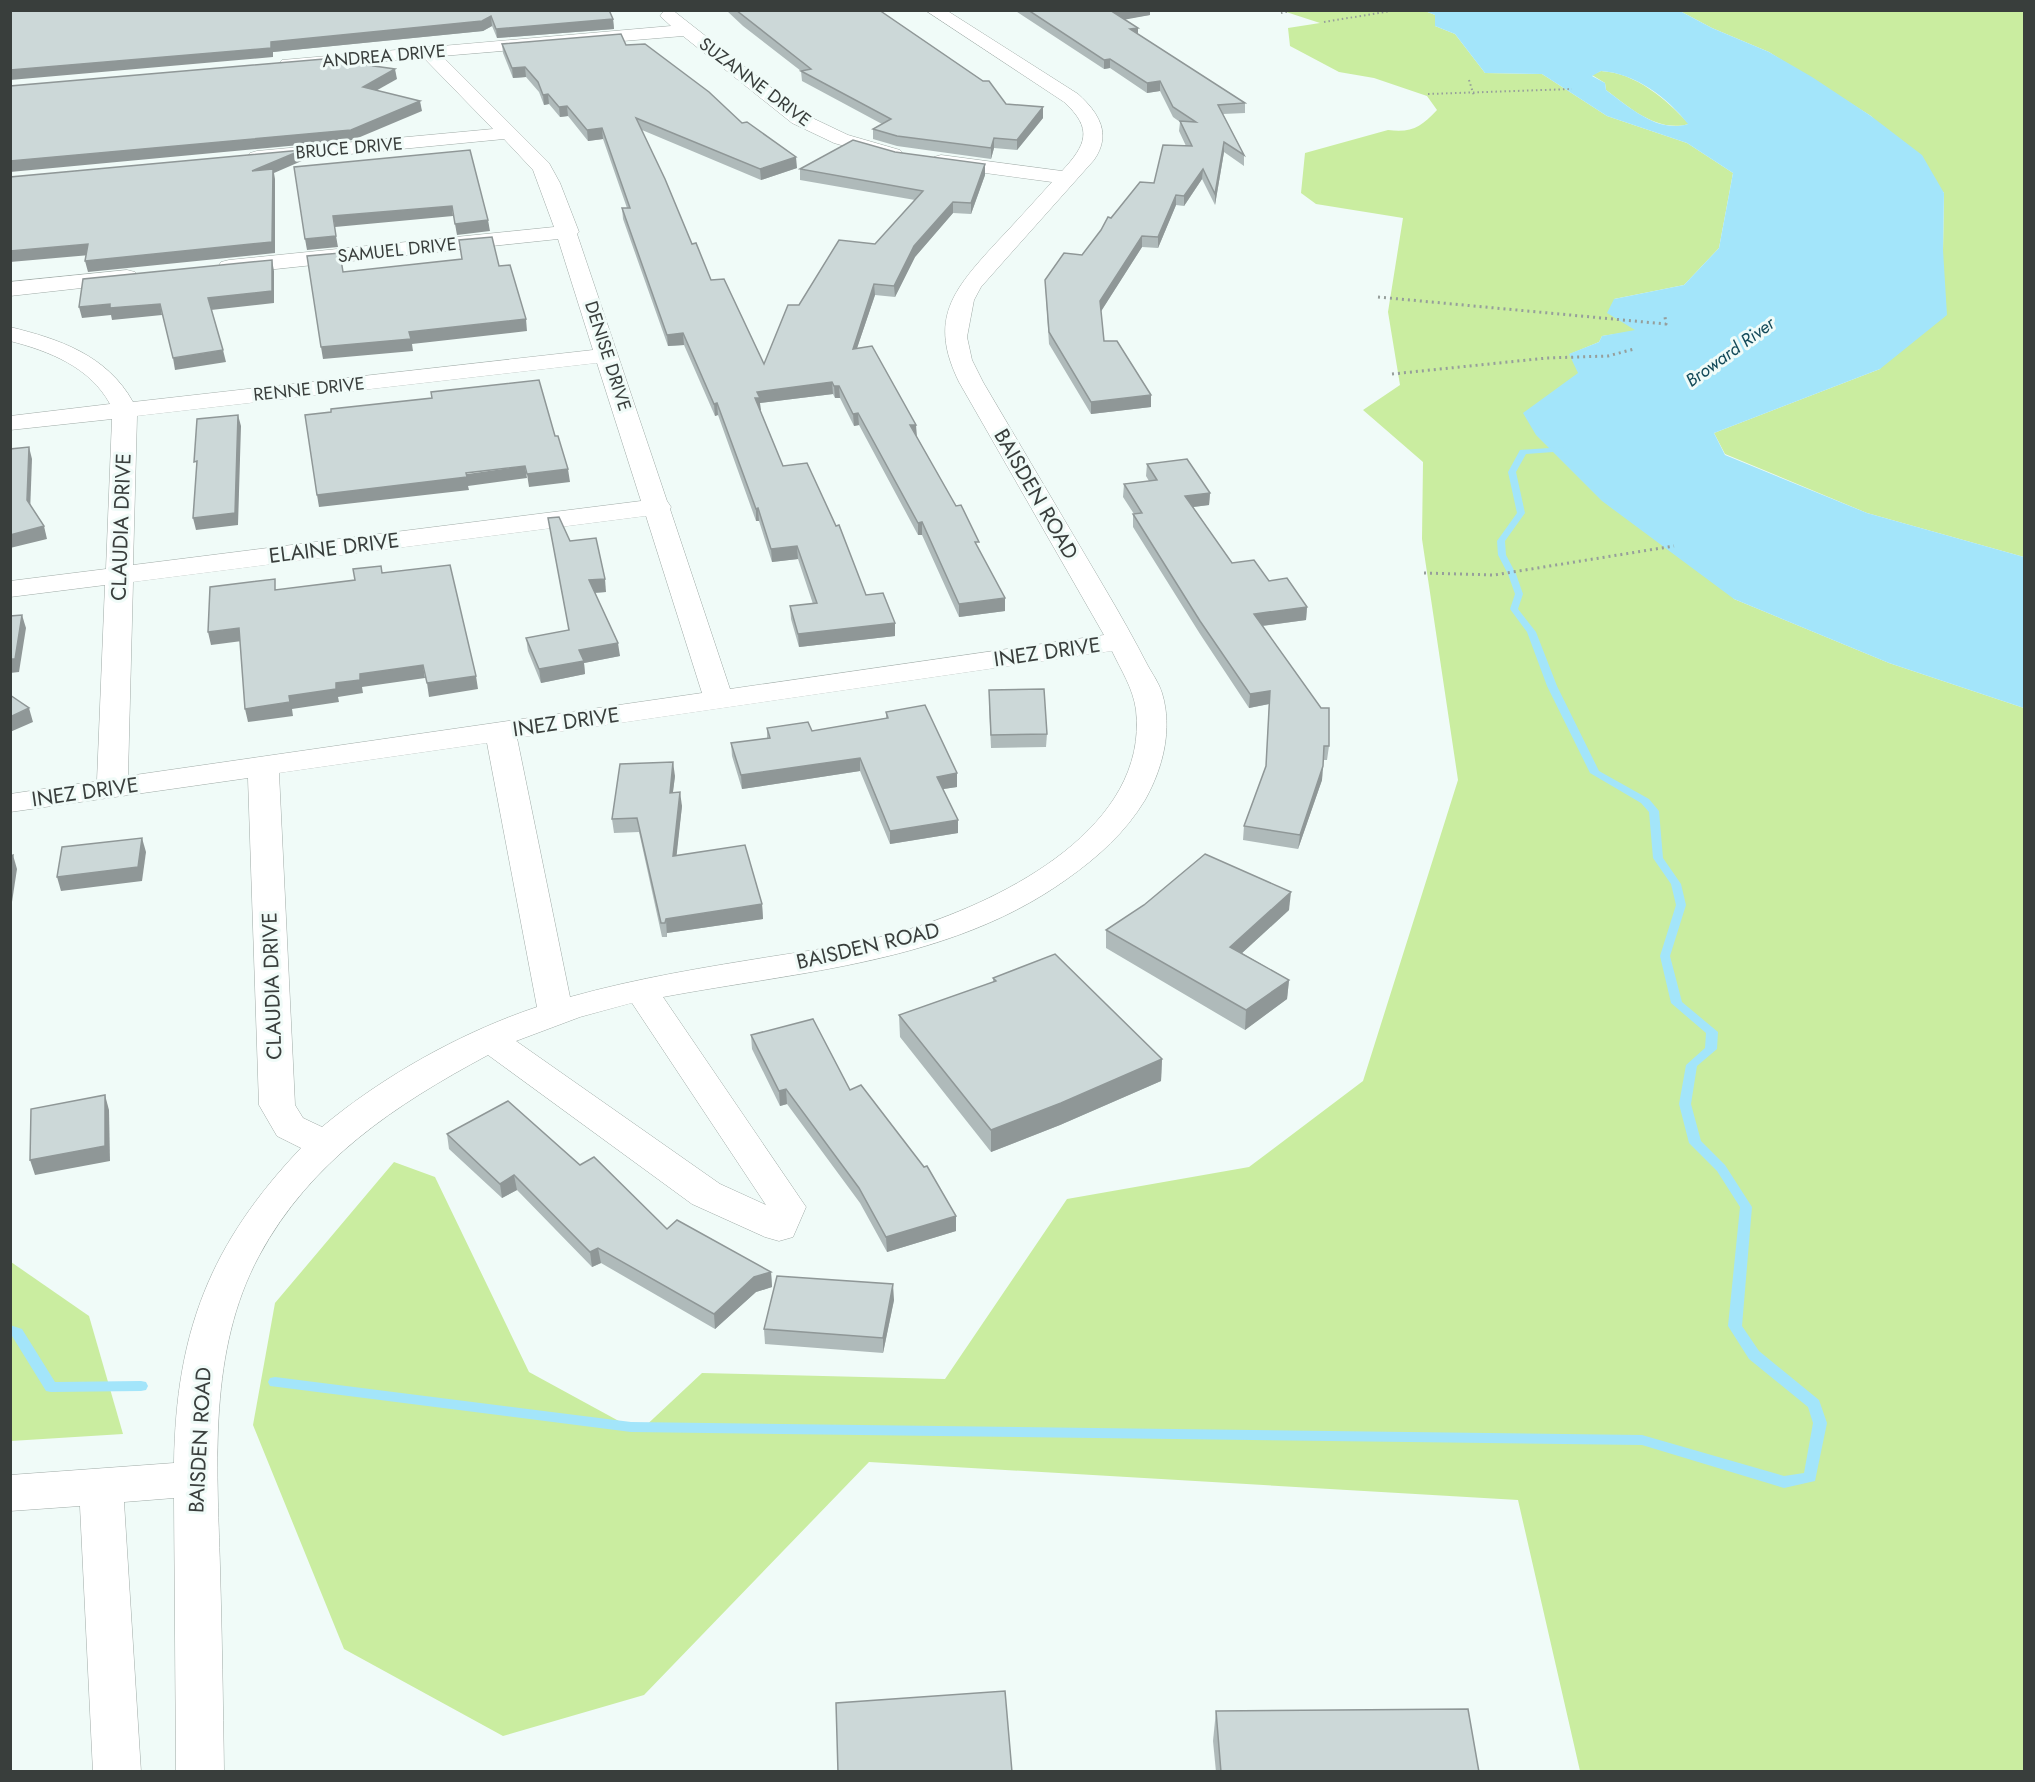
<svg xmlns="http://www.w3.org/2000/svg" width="2035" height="1782" viewBox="0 0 2035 1782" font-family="Jost,sans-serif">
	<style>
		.green { fill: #caeda0 }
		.water { fill: #a3e5fa; fill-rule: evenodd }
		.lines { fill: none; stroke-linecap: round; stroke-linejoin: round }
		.stream { fill: #a3e5fa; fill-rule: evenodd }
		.minor-casing { stroke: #a0aba7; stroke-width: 1 }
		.path-far1 { stroke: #969e9b; stroke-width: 2; stroke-dasharray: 1.5 3; stroke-linecap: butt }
		.path { stroke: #969e9b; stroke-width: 3; stroke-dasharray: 2 4; stroke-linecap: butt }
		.minor { fill: #fff; fill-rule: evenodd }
		.wall { fill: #afbaba }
		.shaded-wall { fill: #8f9797 }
		.building { fill: #ccd8d8; stroke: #8f9797; stroke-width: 1.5 }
		.labels { text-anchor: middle; stroke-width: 6; stroke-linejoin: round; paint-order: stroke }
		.far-street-label { font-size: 18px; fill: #393e3c; stroke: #f0fbf8 }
		.far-water-label { font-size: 18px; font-style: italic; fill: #124958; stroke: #f0fbf8 }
		.street-label { font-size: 21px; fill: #393e3c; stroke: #f0fbf8 }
	</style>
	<rect width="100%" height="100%" fill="#f0fbf8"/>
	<g class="green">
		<path d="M1283,11H1425L1435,15V26L1455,34L1485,73L1542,74L1607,116L1687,143L1733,173L1719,248L1684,285L1614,299L1636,331L1602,336L1599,342L1570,354L1579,373L1734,599L1889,663L2024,708V1771H1580L1518,1500L869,1462L644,1695L503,1736L344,1649L253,1425L275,1303L394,1162L435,1177L529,1372L639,1432L702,1373L945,1379L1067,1199L1249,1167L1363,1081L1458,780L1422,539L1423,462L1363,410L1400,385L1388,312L1403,218L1316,204L1301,193L1305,153L1388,130C1412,133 1421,127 1437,110L1427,96L1374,78L1339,72L1290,46L1288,28L1320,23Z"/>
		<polygon points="1680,11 2024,11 2024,557 1867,513 1725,454 1714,433 1880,369 1943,250 1944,193 1871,116 1769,52 1712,28"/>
		<path d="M1601,71C1636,73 1666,99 1689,124C1657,133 1629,107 1606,90L1605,83L1592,75Z"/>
		<polygon points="11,1262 89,1316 123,1434 11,1441"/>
	</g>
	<path class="water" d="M1425,11H1680L1712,28L1769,52L1812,77L1871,116L1922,155L1944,193L1943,250L1947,315L1880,369L1714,433L1725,455L1867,513L2024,557V708L1889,663L1734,599L1602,501L1536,435L1523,413L1578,373L1569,354L1599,342L1602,336L1635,330L1607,313L1614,299L1684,285L1719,248L1733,173L1687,143L1607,116L1542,74L1485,73L1455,34L1435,26V15ZM1601,71C1635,73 1668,98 1688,124C1658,134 1628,106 1606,90L1605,83L1592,76Z"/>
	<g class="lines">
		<g class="stream">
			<polygon points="1564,447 1568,449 1567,451 1526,454 1516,472 1525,513 1505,541 1506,555 1516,574 1523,594 1518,609 1536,632 1557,686 1599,771 1649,799 1659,811 1663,858 1681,884 1686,905 1670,956 1682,1002 1718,1032 1717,1049 1697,1066 1691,1104 1701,1141 1725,1165 1752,1207 1742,1326 1759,1351 1819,1400 1827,1423 1815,1481 1784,1488 1642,1445 631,1432 270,1386 268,1382 270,1378 275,1377 631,1422 1642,1435 1784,1476 1804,1473 1813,1423 1808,1407 1749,1359 1728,1326 1740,1207 1717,1171 1689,1143 1679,1104 1686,1065 1705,1048 1706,1033 1671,1003 1660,956 1676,905 1671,884 1653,858 1649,812 1641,803 1590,773 1547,686 1527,632 1510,609 1515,594 1508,574 1498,555 1497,541 1517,513 1508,472 1520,450"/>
			<polygon points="10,1325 22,1329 55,1382 141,1381 146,1382 148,1386 146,1390 141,1391 51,1392 46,1391 12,1336 10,1335"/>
		</g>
		<g class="minor-casing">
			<g id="minor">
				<path d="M925,10H946L1078,94C1099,113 1112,134 1094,160L1004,261L981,287L974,300L967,337L972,360L983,382C1023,450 1064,519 1104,587C1120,614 1134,639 1148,666C1153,675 1159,683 1162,693C1173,729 1163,768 1145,800C1125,833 1098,857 1067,879C950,963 801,971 663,997L806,1207L793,1237L779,1241L765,1237L692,1204L488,1055C395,1105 311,1160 259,1256C208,1351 217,1463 220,1567C222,1635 223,1703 224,1772H176L174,1498L124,1502L141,1772H93L80,1506L10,1511V1475L174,1463C176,1332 210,1244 301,1148L277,1136L259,1105L248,778L10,812V794L97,781L105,585L10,597V581L106,569L112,419L10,430V416L110,404C90,367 49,351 10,341V327C59,339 107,355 133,402L593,350L558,239L229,274L221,272L218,267L221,262L229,260L554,227L533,170L504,139L257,163L250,161L247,157L250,153L257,151L493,129L424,58L288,69L282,68L279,64L282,60L671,26L660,16L663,12H675L806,115L848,135L900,150L903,154L900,158L893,160L834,143L792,123L683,36L442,56L549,163L560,183L579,232L577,234L667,501L671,507L670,509L730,689L1104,635L959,382C928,319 953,290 996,243C1015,223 1033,203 1052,182L941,167L934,165L931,161L934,157L941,155L1062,171C1086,145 1094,129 1064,102ZM597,363L641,501L133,565L137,416ZM646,516L702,693L128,776L133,582ZM1112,651C1121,670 1133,688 1136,710C1149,827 1005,899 913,928C869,942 821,949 775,956C706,967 638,978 570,997L517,738ZM487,743L537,1007C462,1032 383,1076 322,1127L303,1118L295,1105L279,773ZM632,1003L766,1205L720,1184L516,1041L580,1017Z"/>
				<polygon points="127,270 135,272 138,277 135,282 10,296 10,282"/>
			</g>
		</g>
		<g class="path-far1">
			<polyline points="1281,13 1294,10"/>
			<polyline points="1324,22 1397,10"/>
			<polyline points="1469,80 1474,96"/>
			<polyline points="1428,94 1572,89"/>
		</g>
		<g class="path">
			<polyline points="1378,297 1666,324 1665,317"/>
			<polyline points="1392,374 1547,358 1608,356 1634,349"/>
			<polyline points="1424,573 1494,575 1674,546"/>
		</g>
		<use href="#minor" class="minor"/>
	</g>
	<g class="wall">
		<polygon points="10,10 613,19 614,29 497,38 492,26 483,31 273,52 273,57"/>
		<polygon points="726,10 879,10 1006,104 1043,107 1043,118 1017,150 994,148 991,159 897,146 873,139 873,129 882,124 802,81 801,71 743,26"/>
		<polygon points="1014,10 1150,10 1150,15 1124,19 1138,35 1245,103 1245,113 1223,114 1244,155 1244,166 1224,152 1215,205 1202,179 1184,206 1176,205 1158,248 1142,247 1101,311 1104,341 1151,407 1091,414 1049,344 1045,280 1082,255 1111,218 1154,183 1186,146 1179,131 1180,122 1173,117 1160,91 1147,93 1110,68 1104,69"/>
		<polygon points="502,44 626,45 742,123 797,168 761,180 642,130 692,244 711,280 764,364 799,305 875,244 915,200 800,180 800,169 985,175 971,214 953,213 915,257 895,297 875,295 857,348 917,437 979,550 1005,611 959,617 922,535 918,535 859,425 854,426 840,398 835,398 833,394 760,403 760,410 783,466 866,595 895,623 895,636 799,647 791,619 790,606 813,604 798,559 772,562 759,521 756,521 718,415 715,416 684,345 668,346 623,219 622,208 627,208 603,139 588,141 568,116 560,117 549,104 544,105 539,92 526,77 513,78 503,53"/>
		<polygon points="1147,464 1210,493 1209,505 1193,507 1232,563 1269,581 1307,607 1306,620 1262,626 1329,746 1327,760 1323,760 1322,780 1298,849 1243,840 1244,826 1266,767 1269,704 1249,708 1200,634 1133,527 1133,514 1134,514 1123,497 1124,484 1149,481 1146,476"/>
		<polygon points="548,518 570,541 606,592 595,593 620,656 584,663 585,674 541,683 528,651 526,638 569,630"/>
		<polygon points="989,704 1047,734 1046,747 991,748"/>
		<polygon points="886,712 957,773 957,787 943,789 958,833 890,844 860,771 742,789 732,756 731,743 767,738 767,728 812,731 886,718"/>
		<polygon points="675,776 673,792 682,806 676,855 762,904 763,919 667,933 667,937 662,937 639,832 614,833 612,819"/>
		<polygon points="1289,910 1242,953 1289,980 1287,999 1245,1030 1106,948 1106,930"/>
		<polygon points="993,978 1162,1059 1161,1081 1060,1125 991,1152 900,1037 899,1015 993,982"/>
		<polygon points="751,1035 850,1090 956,1231 887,1252 860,1203 787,1104 780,1106 752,1049"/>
		<polygon points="447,1134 580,1165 667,1229 771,1272 772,1287 756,1292 715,1329 601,1263 592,1267 517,1190 502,1198 449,1149"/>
		<polygon points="894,1300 883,1353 765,1344 764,1329"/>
		<polygon points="1216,1711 1479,1772 1216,1772 1213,1741"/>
	</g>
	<g class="shaded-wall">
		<polygon points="1122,10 1150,10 1150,15 1112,22 1113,12"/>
		<polygon points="491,16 492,26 483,31 273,52 273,57 10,80 10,70 271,42"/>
		<polygon points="613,19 614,29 497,38 496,29"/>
		<polygon points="1138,28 1138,37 1130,29"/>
		<polygon points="1110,59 1110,68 1104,69 1104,60"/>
		<polygon points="525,67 526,77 513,78 512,68"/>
		<polygon points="395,69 397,79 365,97 363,87"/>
		<polygon points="1160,81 1160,91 1147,93 1147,83"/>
		<polygon points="548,94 549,104 544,105 543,95"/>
		<polygon points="420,101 422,111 353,140 10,172 10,161"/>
		<polygon points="567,106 568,116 560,117 559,107"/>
		<polygon points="1043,107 1043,118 1017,150 1017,140"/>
		<polygon points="602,128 603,139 588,141 587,130"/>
		<polygon points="994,138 994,148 991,159 991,148"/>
		<polygon points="1224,142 1224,152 1215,205 1215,194"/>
		<polygon points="302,150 304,160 274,173 275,179 275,253 88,272 85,261 252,171"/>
		<polygon points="796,157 797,168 761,180 760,169"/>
		<polygon points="985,164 985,175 971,214 971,203"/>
		<polygon points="1203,169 1202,179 1184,206 1184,196"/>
		<polygon points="1176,195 1176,205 1158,248 1158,237"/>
		<polygon points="953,202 953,213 915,257 895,297 894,286 914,246"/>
		<polygon points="452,206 453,216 335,227 333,216"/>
		<polygon points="488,220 490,231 457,235 455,224"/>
		<polygon points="336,236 338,247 307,250 305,239"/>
		<polygon points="1142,236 1142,247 1100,313 1100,301"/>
		<polygon points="88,244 90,255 10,262 10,251"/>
		<polygon points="272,260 274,271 274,303 211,310 208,298"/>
		<polygon points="874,284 875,295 853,360 853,349"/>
		<polygon points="110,304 160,304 162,315 112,320 111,315 82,318 79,307"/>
		<polygon points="526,319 527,331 412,344 413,351 323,359 321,347 409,332"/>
		<polygon points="683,333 684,345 668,346 667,335"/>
		<polygon points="223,350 226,362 175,370 173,358"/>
		<polygon points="832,382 833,394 760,403 761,410 756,410 755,398 757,392"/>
		<polygon points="834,386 839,386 840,398 835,398"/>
		<polygon points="1151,395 1151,407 1091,414 1091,402"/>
		<polygon points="717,403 718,415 715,416 714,404"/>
		<polygon points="858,413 859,425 854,426 853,414"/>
		<polygon points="238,415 241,426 238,525 196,530 193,518"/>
		<polygon points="910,425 916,425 917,437"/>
		<polygon points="29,447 32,459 30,513 27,500"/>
		<polygon points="525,466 527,478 468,486 469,490 319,507 317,495"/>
		<polygon points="568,469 570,482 529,487 527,474"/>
		<polygon points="1210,493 1209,505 1185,508 1185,496"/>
		<polygon points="758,508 759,521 756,521 756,509"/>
		<polygon points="922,522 922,535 918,535 918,523"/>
		<polygon points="44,526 47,539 10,548 10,535"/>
		<polygon points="797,546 798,559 772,562 771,549"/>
		<polygon points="605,579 606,592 590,593 589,580"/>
		<polygon points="1005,598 1005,611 959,617 959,604"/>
		<polygon points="1307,607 1306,620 1253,627 1254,614"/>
		<polygon points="22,615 26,628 19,672 10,673 10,659"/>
		<polygon points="895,623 895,636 799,647 798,634"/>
		<polygon points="239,628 242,641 211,645 208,632"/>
		<polygon points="618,643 620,656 584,663 585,674 541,683 539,669 579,650"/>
		<polygon points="423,665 425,678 362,687 363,693 338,697 339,702 292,709 293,716 248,722 245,709 289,696 336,683 360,674"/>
		<polygon points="476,676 478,689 429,697 427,683"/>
		<polygon points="1270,691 1269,704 1249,708 1250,694"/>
		<polygon points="29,708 33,722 10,732 10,717"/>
		<polygon points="860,758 860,771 742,789 741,775"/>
		<polygon points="673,762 675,776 671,806 670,793"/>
		<polygon points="1323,766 1322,780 1298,849 1300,835"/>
		<polygon points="957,773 957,787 937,790 937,777"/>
		<polygon points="680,792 682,806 675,870 673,856"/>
		<polygon points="958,820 958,833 890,844 890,831"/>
		<polygon points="142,838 146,852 142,881 61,891 57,877"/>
		<polygon points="13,855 17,869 10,915 10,870"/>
		<polygon points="1291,892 1289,910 1229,965 1230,947"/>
		<polygon points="762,904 763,919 667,933 667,937 666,919"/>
		<polygon points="1289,980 1287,999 1245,1030 1246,1010"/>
		<polygon points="1162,1059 1161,1081 1060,1125 991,1152 991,1130"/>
		<polygon points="786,1089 787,1104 780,1106 779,1091"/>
		<polygon points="105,1095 109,1110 110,1161 35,1175 30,1160"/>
		<polygon points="514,1175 517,1190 502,1198 500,1184"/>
		<polygon points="956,1216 956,1231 887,1252 886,1237"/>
		<polygon points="598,1248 601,1263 592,1267 590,1252"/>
		<polygon points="771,1272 772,1287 756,1292 715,1329 714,1314 754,1277"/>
		<polygon points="893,1284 894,1300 883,1353 883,1338"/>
	</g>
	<g class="building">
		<polygon points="10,10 609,10 613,19 496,29 491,16 482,21 271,42 271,48 10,70"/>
		<polygon points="736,10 879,10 983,81 989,81 1006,104 1043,107 1017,140 994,138 991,148 897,136 873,129 891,119 801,71 811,69"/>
		<polygon points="1028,10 1122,10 1113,12 1138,28 1130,29 1245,103 1218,105 1244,155 1224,142 1215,194 1203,169 1184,196 1176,195 1158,237 1142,236 1100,301 1104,341 1117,341 1151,395 1091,402 1049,332 1045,280 1064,253 1082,255 1101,230 1108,217 1111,218 1140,182 1154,183 1163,145 1192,146 1180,121 1196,122 1173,107 1160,81 1147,83 1110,59 1104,60"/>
		<polygon points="621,34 626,45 645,44 709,92 742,123 747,122 796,157 760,169 636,118 665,179 692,244 696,243 711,280 724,279 764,364 788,305 799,305 839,240 875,244 923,191 800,169 853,140 895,152 985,164 971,203 953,202 914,246 894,286 874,284 853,349 872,346 916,425 910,425 956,506 961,505 979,542 975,542 1005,598 959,604 922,522 918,523 858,413 853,414 839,386 834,386 832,382 757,392 760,398 755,398 783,466 807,463 836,526 839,525 866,595 883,593 895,623 798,634 790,606 817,603 797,546 771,549 758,508 756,509 717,403 714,404 683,333 667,335 622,208 630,208 602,128 587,130 567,106 559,107 548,94 543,95 538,82 525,67 512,68 502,44"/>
		<polygon points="324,59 395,69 363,87 420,101 351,130 10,161 10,86"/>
		<polygon points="302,150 252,171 273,169 272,242 85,261 88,244 10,251 10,177"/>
		<polygon points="470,150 488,220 455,224 452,206 333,216 336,236 305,239 294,167"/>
		<polygon points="492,237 499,266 510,265 526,319 409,332 411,339 321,347 307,256 340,253 343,272 462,259 459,240"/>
		<polygon points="272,260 272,291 208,298 223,350 173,358 160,304 110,308 110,304 79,307 83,279"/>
		<polygon points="539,380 555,436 558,436 568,469 527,474 525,466 466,473 467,477 317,495 305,415 331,412 331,409 432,398 431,392"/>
		<polygon points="238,415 235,513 193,518 197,461 194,462 197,419"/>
		<polygon points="29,447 27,500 44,526 10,535 10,449"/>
		<polygon points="1187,459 1210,493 1185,496 1232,563 1254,560 1269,581 1287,578 1307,607 1254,614 1321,708 1329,708 1329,746 1324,746 1323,766 1300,835 1244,826 1266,766 1270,691 1250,694 1200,621 1133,514 1142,513 1124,484 1157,480 1147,464"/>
		<polygon points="559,517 570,541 596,538 605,579 589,580 618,643 579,650 584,661 539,669 526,638 569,630 548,518"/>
		<polygon points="450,565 476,676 427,683 423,665 360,674 360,680 336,683 336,689 289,696 290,702 245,709 239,628 208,632 210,587 275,579 275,590 355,580 353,569 381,566 382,573"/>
		<polygon points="22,615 15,659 10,659 10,616"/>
		<polygon points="1044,689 1047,734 991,735 989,690"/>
		<polygon points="10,695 29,708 10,717"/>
		<polygon points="925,705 957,773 937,777 958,820 890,831 860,758 741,775 731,743 770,738 767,728 808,722 812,731 888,718 886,712"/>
		<polygon points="673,762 670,793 680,792 673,856 745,845 762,904 666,919 665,923 661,923 637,818 612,819 620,764"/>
		<polygon points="142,838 138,867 57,877 62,847"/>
		<polygon points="1205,854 1291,892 1230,947 1289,980 1246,1010 1106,930 1144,905"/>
		<polygon points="13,855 10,870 10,856"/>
		<polygon points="1055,954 1162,1059 1061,1103 991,1130 899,1015 996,981 993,978"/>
		<polygon points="813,1019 850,1090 861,1085 924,1167 927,1166 956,1216 886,1237 859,1188 786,1089 779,1091 751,1035"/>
		<polygon points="105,1095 105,1146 30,1160 31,1109"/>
		<polygon points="508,1101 580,1165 594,1157 667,1229 677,1220 771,1272 754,1277 714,1314 598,1248 590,1252 514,1175 500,1184 447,1134"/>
		<polygon points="777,1276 893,1284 883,1338 764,1329"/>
		<polygon points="1005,1691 1012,1772 838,1772 836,1703"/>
		<polygon points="1468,1709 1479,1772 1221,1772 1216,1711"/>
	</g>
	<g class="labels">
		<g class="far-street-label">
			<text transform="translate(384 56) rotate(-5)" y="6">ANDREA DRIVE</text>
			<text transform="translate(755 82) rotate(37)" y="6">SUZANNE DRIVE</text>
			<text transform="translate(349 148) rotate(-5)" y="6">BRUCE DRIVE</text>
			<text transform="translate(397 250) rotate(-6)" y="6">SAMUEL DRIVE</text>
			<text transform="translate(608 356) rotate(72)" y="6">DENISE DRIVE</text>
			<text transform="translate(309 389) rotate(-6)" y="6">RENNE DRIVE</text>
		</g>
		<g class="far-water-label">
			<text transform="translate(1730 352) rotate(-36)" y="6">Broward River</text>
		</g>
		<g class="street-label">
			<text transform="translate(1036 494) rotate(60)" y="7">BAISDEN ROAD</text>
			<text transform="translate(121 527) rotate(-88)" y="7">CLAUDIA DRIVE</text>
			<text transform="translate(334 548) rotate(-7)" y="7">ELAINE DRIVE</text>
			<text transform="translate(1047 652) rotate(-8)" y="7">INEZ DRIVE</text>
			<text transform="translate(566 722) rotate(-8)" y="7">INEZ DRIVE</text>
			<text transform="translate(85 792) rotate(-8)" y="7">INEZ DRIVE</text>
			<text transform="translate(868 946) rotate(-13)" y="7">BAISDEN ROAD</text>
			<text transform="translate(272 986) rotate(-92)" y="7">CLAUDIA DRIVE</text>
			<text transform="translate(200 1440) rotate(-87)" y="7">BAISDEN ROAD</text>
		</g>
	</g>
	<rect width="2035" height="1782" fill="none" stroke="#393e3c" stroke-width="24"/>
</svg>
